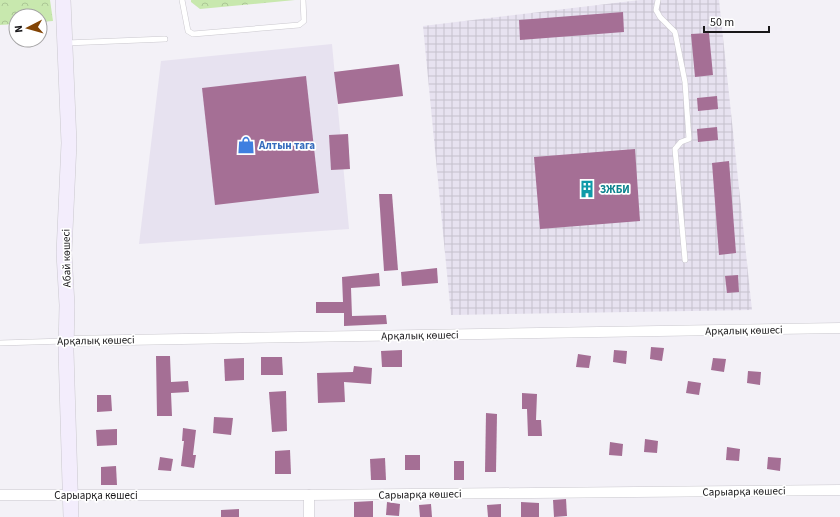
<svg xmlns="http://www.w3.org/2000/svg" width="840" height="517" viewBox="0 0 840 517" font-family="'Source Sans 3',sans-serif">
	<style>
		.built { fill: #e7e2f0 }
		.industrial { fill: url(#industrial-grid) }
		.forest { fill: url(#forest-crowns) }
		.building { fill: #a56f95 }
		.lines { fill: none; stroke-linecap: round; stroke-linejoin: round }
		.service-casing { stroke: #cac8ce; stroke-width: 6 }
		.minor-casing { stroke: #cac8ce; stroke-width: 11 }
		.secondary-casing { stroke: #cac8ce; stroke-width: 16 }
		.service { stroke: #fff; stroke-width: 5 }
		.minor { stroke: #fff; stroke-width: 10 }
		.secondary { stroke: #f3edfc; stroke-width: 15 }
		.labels { text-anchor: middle; stroke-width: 3.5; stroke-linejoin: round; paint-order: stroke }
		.shop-label { font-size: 11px; font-weight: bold; fill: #366cbe; stroke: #fff; text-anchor: start }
		.culture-label { font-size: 11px; font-weight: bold; fill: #0d838f; stroke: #fff; text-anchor: start }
		.street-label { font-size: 11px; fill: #181719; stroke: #fff }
	</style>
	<defs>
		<pattern id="industrial-grid" width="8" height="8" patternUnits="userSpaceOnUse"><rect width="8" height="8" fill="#e7e2f0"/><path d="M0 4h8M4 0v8" fill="none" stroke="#c5c1cd"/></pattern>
		<pattern id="forest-crowns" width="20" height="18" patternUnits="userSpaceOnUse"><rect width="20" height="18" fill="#c8e8ae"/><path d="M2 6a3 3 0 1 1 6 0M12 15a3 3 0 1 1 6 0" fill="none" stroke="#abc695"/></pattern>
	</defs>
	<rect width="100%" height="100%" fill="#f3f1f7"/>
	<polygon class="built" points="332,44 349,229 139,244 161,61"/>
	<polygon class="industrial" points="640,0 719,0 752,310 451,315 423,26"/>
	<g class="forest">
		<polygon points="0,0 50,0 53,21 40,22 40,16 16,16 16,24 0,25"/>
		<polygon points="191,0 295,0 200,9 191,2"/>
	</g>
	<g class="building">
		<polygon points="623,12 624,32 520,40 519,20"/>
		<polygon points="709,33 713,75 695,77 691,34"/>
		<polygon points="399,64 403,96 338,104 334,72"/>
		<polygon points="306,76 319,193 215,205 202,88"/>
		<polygon points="717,96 718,109 698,111 697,98"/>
		<polygon points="717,127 718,140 698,142 697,129"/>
		<polygon points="348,134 350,169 331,170 329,135"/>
		<polygon points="635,149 640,221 540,229 534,157"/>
		<polygon points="729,161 736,253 719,255 712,163"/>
		<polygon points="379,194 392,194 398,270 384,271"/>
		<polygon points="437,268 438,283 402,286 401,272"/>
		<polygon points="379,273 380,286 351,288 352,316 386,315 387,324 344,326 344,313 316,313 316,302 343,302 342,277"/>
		<polygon points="738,275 739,292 727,293 725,276"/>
		<polygon points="651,347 664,348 662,361 650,359"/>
		<polygon points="402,350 402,367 382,367 381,351"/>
		<polygon points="614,350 627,351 626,364 613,362"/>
		<polygon points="578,354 591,356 589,368 576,367"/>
		<polygon points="156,356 170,356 171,382 188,381 189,392 171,393 172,416 157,416"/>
		<polygon points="261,357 282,357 283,375 261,375"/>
		<polygon points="244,358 244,380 225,381 224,359"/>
		<polygon points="713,358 726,359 724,372 711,370"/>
		<polygon points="354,366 372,368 371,384 344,382 345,402 318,403 317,373 353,372"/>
		<polygon points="748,371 761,372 760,385 747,383"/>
		<polygon points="688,381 701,383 699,395 686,393"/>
		<polygon points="286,391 287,431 272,432 269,392"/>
		<polygon points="522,393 537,394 536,420 541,420 542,436 528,436 527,409 522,409"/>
		<polygon points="97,395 111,395 112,411 97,412"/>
		<polygon points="486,413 497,414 496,472 485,472"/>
		<polygon points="214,417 233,418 231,435 213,433"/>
		<polygon points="183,428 196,430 193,455 196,455 194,468 181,466 184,441 182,441"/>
		<polygon points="117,429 117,445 97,446 96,430"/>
		<polygon points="645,439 658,441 657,453 644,452"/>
		<polygon points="610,442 623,444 622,456 609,455"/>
		<polygon points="727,447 740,449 739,461 726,460"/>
		<polygon points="290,450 291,474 275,474 275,451"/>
		<rect x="405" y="455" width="15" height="15"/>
		<polygon points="160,457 173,459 171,471 158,470"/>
		<polygon points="768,457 781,458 780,471 767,469"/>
		<polygon points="385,458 386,480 371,480 370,459"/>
		<rect x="454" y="461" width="10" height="19"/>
		<polygon points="116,466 117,485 101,485 101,467"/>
		<polygon points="566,499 567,516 554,517 553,500"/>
		<polygon points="373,501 373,517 354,517 354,502"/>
		<polygon points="387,502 400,504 399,516 386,515"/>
		<polygon points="521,502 539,503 539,517 521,517"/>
		<polygon points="431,504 432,517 420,517 419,505"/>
		<polygon points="501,504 501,517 488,517 487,505"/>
		<polygon points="239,509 239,517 221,517 221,510"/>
	</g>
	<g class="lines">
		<g class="service-casing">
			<g id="service">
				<polyline points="182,0 188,31 193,34 299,25 304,21 303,0"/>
				<polyline points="658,0 656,10 660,17 675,32 685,82 689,139 681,142 675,149 685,260"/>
				<polyline points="66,43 165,39"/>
				<polyline points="0,343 65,341"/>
			</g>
		</g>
		<g class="minor-casing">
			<g id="minor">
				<polyline points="66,341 840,328"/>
				<polyline points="0,495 309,495 840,490"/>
				<polyline points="309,517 309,495"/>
			</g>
		</g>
		<g class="secondary-casing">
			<polyline id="secondary" points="63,0 69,143 64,253 67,305 66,351 71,517"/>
		</g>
		<use href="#service" class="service"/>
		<use href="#minor" class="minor"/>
		<use href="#secondary" class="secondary"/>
	</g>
	<defs>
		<g id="shop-bare" transform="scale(1.38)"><path d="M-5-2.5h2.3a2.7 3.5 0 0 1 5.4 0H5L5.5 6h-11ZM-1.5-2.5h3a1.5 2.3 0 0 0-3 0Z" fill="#3f7fe0" stroke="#fff" stroke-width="2.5" paint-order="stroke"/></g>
		<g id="building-bare" transform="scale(1.38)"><path d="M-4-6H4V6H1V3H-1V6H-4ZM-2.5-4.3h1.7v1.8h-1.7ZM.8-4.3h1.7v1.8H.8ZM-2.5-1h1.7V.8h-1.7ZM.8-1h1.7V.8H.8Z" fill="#0f9aa8" stroke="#fff" stroke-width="2.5" paint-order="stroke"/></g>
	</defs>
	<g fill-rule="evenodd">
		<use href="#shop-bare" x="246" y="145"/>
		<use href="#building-bare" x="587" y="189"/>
	</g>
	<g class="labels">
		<g class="shop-label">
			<text x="259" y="149">Алтын тага</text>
		</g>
		<g class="culture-label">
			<text x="600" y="193">ЗЖБИ</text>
		</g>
		<g class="street-label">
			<text transform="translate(66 258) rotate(-91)" y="4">Абай көшесі</text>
			<text transform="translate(744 330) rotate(-1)" y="4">Арқалық көшесі</text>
			<text transform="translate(420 335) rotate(-1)" y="4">Арқалық көшесі</text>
			<text transform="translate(96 340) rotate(-1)" y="4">Арқалық көшесі</text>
			<text transform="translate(744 491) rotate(-1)" y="4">Сарыарқа көшесі</text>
			<text transform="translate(420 494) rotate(-1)" y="4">Сарыарқа көшесі</text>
			<text x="96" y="499">Сарыарқа көшесі</text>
		</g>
	</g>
	<g transform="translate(28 28) rotate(264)"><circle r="19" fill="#ffffff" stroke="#a3a2a3"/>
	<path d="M0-3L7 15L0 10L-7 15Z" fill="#824404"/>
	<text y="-6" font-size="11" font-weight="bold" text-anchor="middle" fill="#181719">N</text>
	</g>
	<path d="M704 26v6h65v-6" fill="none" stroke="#181719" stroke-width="2"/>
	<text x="710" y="26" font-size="12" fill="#181719" stroke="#ffffff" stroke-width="3" paint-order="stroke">50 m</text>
</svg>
